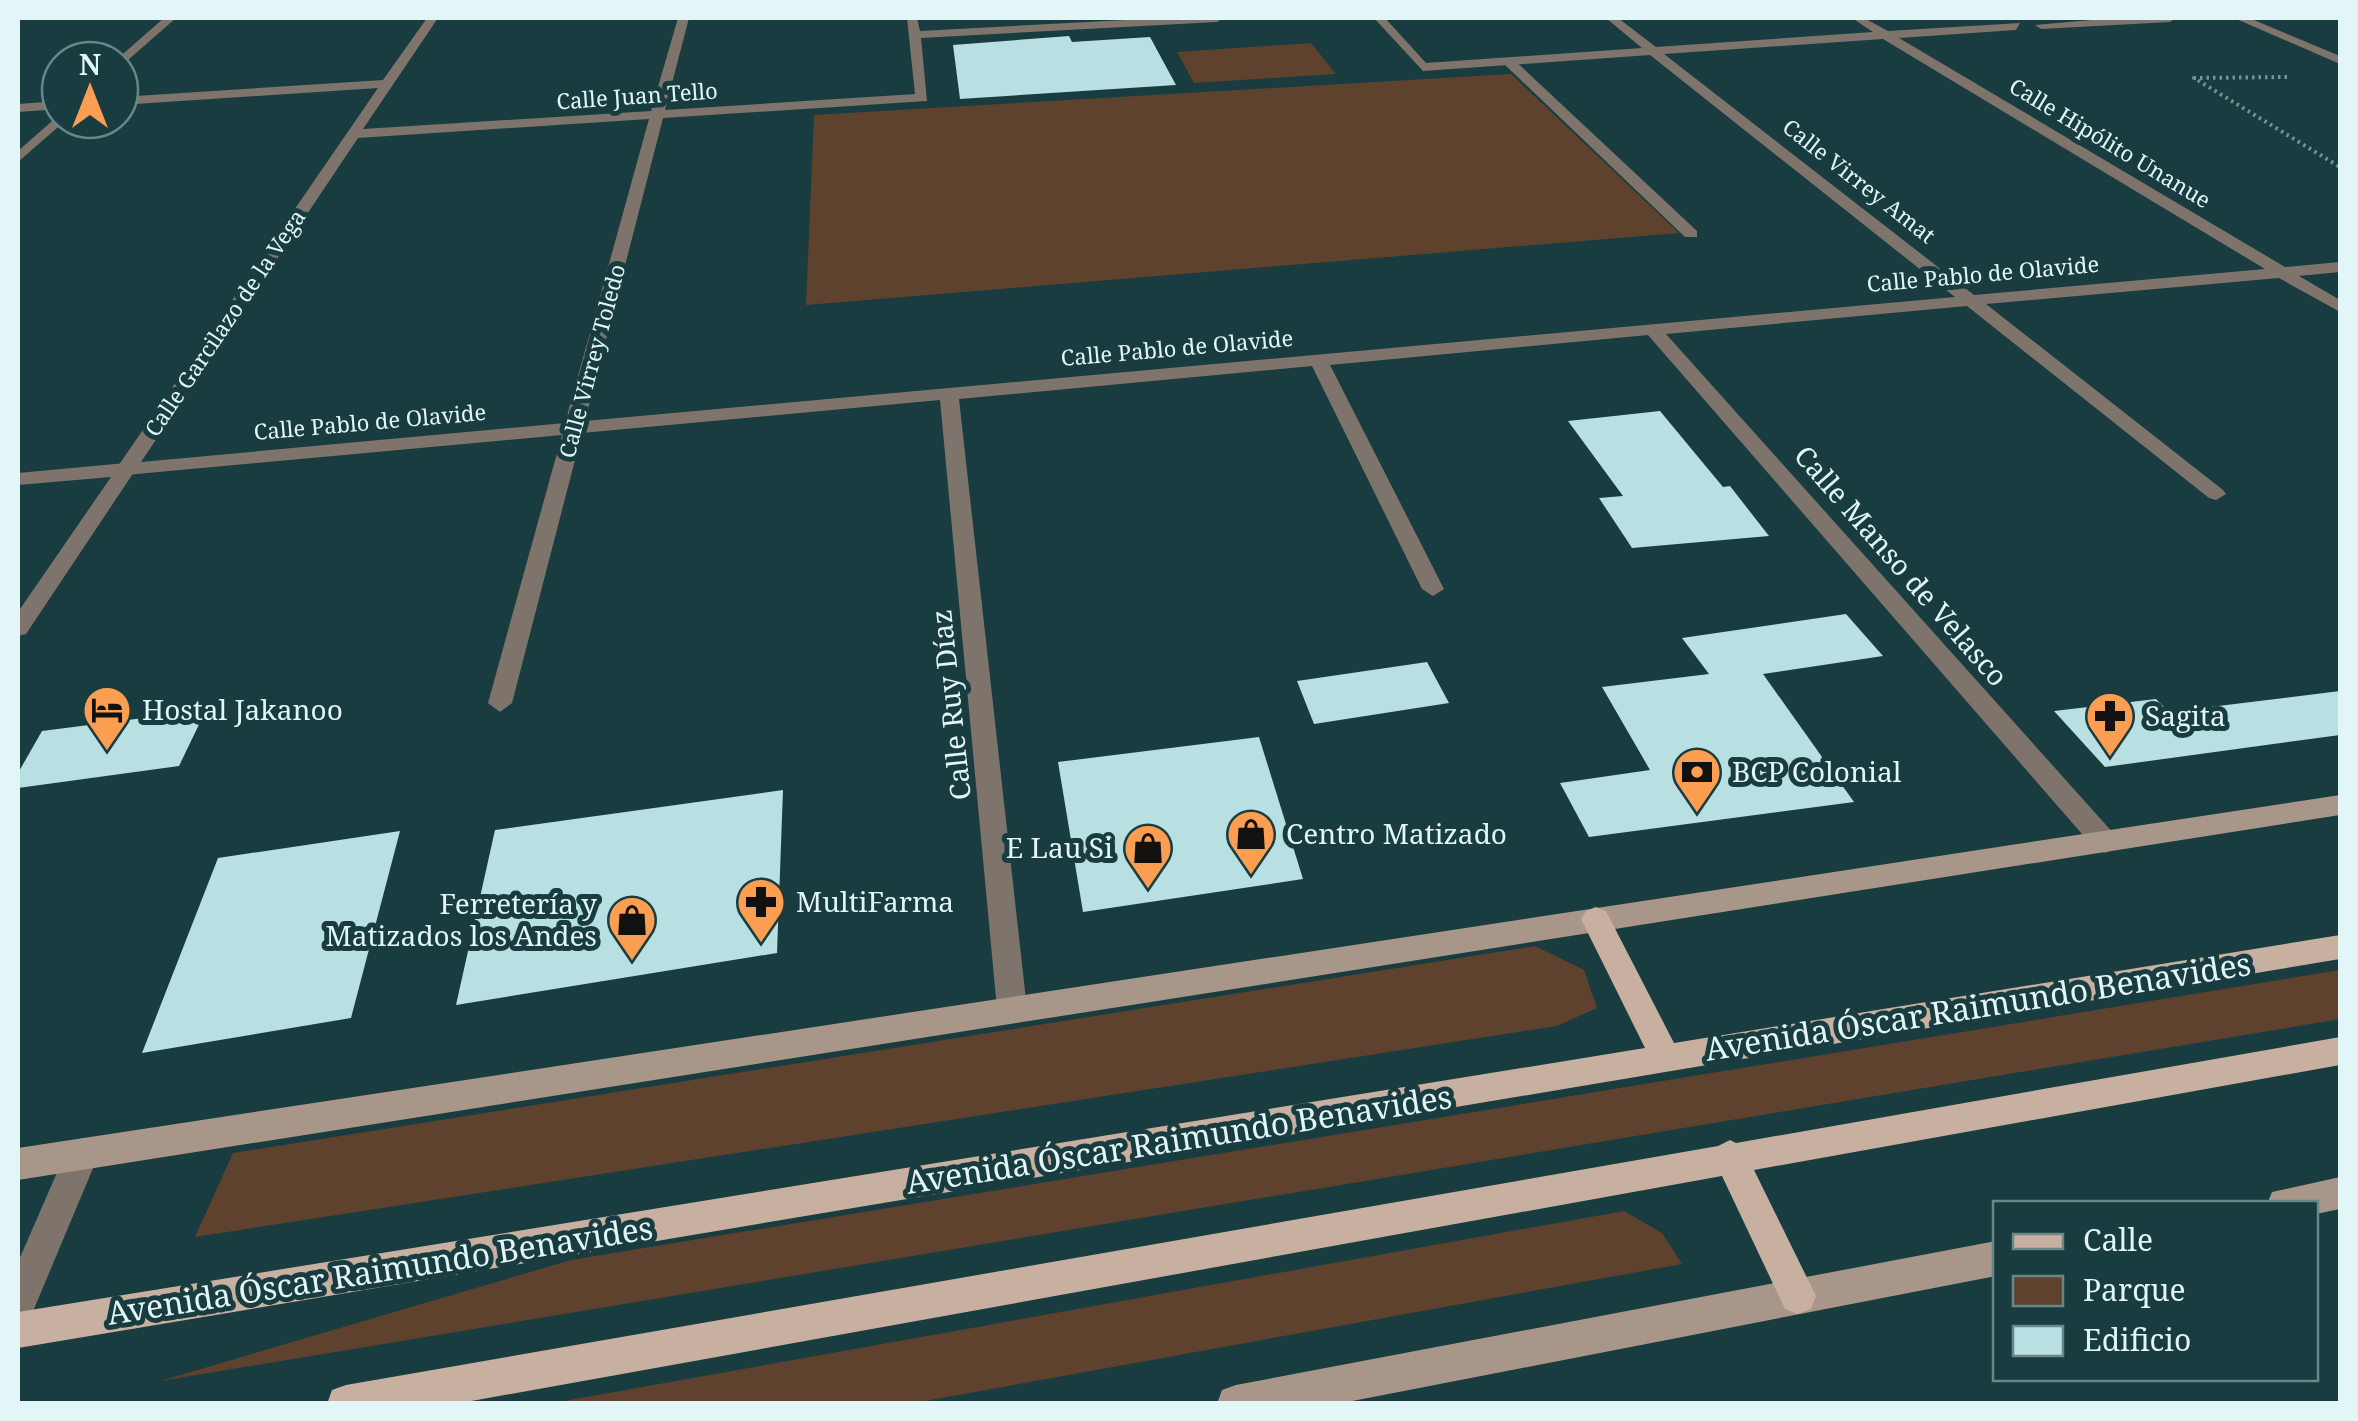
<svg xmlns="http://www.w3.org/2000/svg" width="2358" height="1421" viewBox="0 0 2358 1421" font-family="'Noto Serif',serif">
	<style>
		.green { fill: #5f422d }
		.building { fill: #b8e0e3 }
		.lines { fill: none; stroke-linecap: round; stroke-linejoin: round }
		.path { stroke: #759294; stroke-width: 4; stroke-dasharray: 2.5 4; stroke-linecap: butt }
		.service { fill: #7f746c; fill-rule: evenodd }
		.pedestrian { fill: #7f746c; fill-rule: evenodd }
		.minor { fill: #7f746c; fill-rule: evenodd }
		.tertiary { fill: #7f746c; fill-rule: evenodd }
		.secondary { fill: #a89689; fill-rule: evenodd }
		.primary { fill: #c7b0a0; fill-rule: evenodd }
		.labels { text-anchor: middle; stroke-width: 10; stroke-linejoin: round; paint-order: stroke }
		.far-street-label { font-size: 22px; fill: #e2f6f7; stroke: #183c3f }
		.street-label { font-size: 28px; fill: #e2f6f7; stroke: #183c3f }
		.poi-label { font-size: 28px; fill: #e2f6f7; stroke: #183c3f; text-anchor: start }
		.near-street-label { font-size: 32px; fill: #e2f6f7; stroke: #183c3f }
	</style>
	<rect width="100%" height="100%" fill="#183c3f"/>
	<g class="green">
		<polygon points="1311,43 1336,74 1194,83 1177,52"/>
		<polygon points="1511,74 1679,233 806,305 814,115"/>
		<polygon points="1535,946 1584,970 1597,1008 1557,1026 195,1237 233,1153"/>
		<polygon points="2340,970 2340,1019 160,1381 571,1260"/>
		<polygon points="1624,1211 1662,1233 1682,1264 914,1403 553,1403"/>
	</g>
	<g class="building">
		<polygon points="1069,36 1072,42 1150,37 1176,85 960,99 953,45"/>
		<polygon points="1660,411 1723,487 1730,486 1769,536 1632,548 1599,498 1623,496 1568,421"/>
		<polygon points="1846,614 1883,656 1763,674 1854,802 1589,837 1560,783 1650,770 1602,687 1709,674 1682,638"/>
		<polygon points="1427,662 1449,703 1314,724 1297,681"/>
		<polygon points="2340,691 2340,735 2105,767 2054,711 2156,699 2169,712"/>
		<polygon points="206,710 179,766 18,788 18,773 42,731"/>
		<polygon points="1259,737 1303,879 1083,912 1058,762"/>
		<polygon points="783,790 777,953 456,1005 495,830"/>
		<polygon points="400,831 351,1018 142,1053 218,858"/>
	</g>
	<g class="lines">
		<polyline class="path" points="2287,77 2194,78 2340,167"/>
		<polygon class="service" points="2234,18 2249,18 2340,56 2340,64"/>
		<polygon class="pedestrian" points="1504,58 1512,58 1697,231 1697,237 1685,237 1504,64"/>
		<g class="minor">
			<polygon points="164,18 176,18 120,67 120,60 116,60"/>
			<path d="M427,18H438L363,129L651,111L678,18H689L665,110L915,94L907,18H917L920,31L1163,18H1223L1217,22L921,38L927,101L663,118L585,421L1955,297L1650,55L1423,71L1374,18H1385L1426,63L1642,48L1606,18H1618L1656,47L1873,32L1852,18H1864L1888,31L2020,23L2016,30L1899,38L2285,267L2340,262V272L2299,276L2340,300V312L2279,278L1986,304L2223,490L2226,494L2216,500L2209,498L1967,306L1666,334L2115,835L2119,842L2115,849L2105,853L2095,849L1648,335L1330,365L1444,589L1433,596L1422,589L1312,366L959,399L1027,1009L1023,1018L1012,1022L1001,1018L997,1009L940,400L582,433L512,703L500,712L488,703L562,435L126,475L116,469L378,88L120,105V97L383,80ZM1883,39L2265,269L1974,295L1664,54ZM649,119L565,423L141,462L358,138Z"/>
			<polygon points="2114,18 2176,18 2170,22 2041,29 2035,25"/>
			<polygon points="60,101 60,109 18,112 18,104"/>
			<polygon points="60,114 60,120 65,121 18,162 18,151"/>
		</g>
		<g class="tertiary">
			<polygon points="126,463 136,469 26,634 18,636 18,612 111,477 18,485 18,473"/>
			<polygon points="82,1138 94,1143 99,1154 31,1316 18,1321 18,1262 70,1143"/>
		</g>
		<g class="secondary">
			<polygon points="2340,795 2340,815 18,1180 18,1148"/>
			<polygon points="2340,1177 2340,1209 2316,1214 2316,1204 2267,1204 2272,1192"/>
			<polygon points="1996,1241 1996,1276 1337,1404 1217,1404 1222,1390 1236,1385"/>
		</g>
		<g class="primary">
			<polygon points="1596,907 1606,911 1674,1043 2340,935 2340,959 18,1348 18,1312 1645,1048 1581,919 1586,911"/>
			<polygon points="2340,1037 2340,1065 1754,1170 1816,1296 1811,1309 1798,1314 1785,1309 1722,1176 455,1404 327,1404 332,1390 346,1385 1718,1146 1730,1140 1736,1143"/>
		</g>
	</g>
	<defs>
		<g id="hotel-pin" transform="scale(2.5)"><path d="M0 17L-7.5 6A9.5 9.5 0 1 1 7.5 6Z" fill="#fb9e51" stroke="#183c3f"/><path d="M-6-4.5h1.5V1H6V5H4.5V3h-9V5H-6ZM-4 0a1.8 1.8 0 1 1 3.6 0ZM.5 0V-2.5h3Q6-2.5 6 0Z" fill="#111"/></g>
		<g id="pharmacy-pin" transform="scale(2.5)"><path d="M0 17L-7.5 6A9.5 9.5 0 1 1 7.5 6Z" fill="#fb9e51" stroke="#183c3f"/><path d="M-2-6h4v4h4v4h-4v4h-4v-4h-4v-4h4Z" fill="#111"/></g>
		<g id="bank-pin" transform="scale(2.5)"><path d="M0 17L-7.5 6A9.5 9.5 0 1 1 7.5 6Z" fill="#fb9e51" stroke="#183c3f"/><path d="M-6-4H6V4H-6ZM0-2.3a2.3 2.3 0 1 0 0 4.6a2.3 2.3 0 1 0 0-4.6Z" fill="#111"/></g>
		<g id="shop-pin" transform="scale(2.5)"><path d="M0 17L-7.5 6A9.5 9.5 0 1 1 7.5 6Z" fill="#fb9e51" stroke="#183c3f"/><path d="M-5-2.5h2.3a2.7 3.5 0 0 1 5.4 0H5L5.5 6h-11ZM-1.5-2.5h3a1.5 2.3 0 0 0-3 0Z" fill="#111"/></g>
	</defs>
	<g fill-rule="evenodd">
		<use href="#hotel-pin" x="107" y="710"/>
		<use href="#pharmacy-pin" x="2110" y="716"/>
		<use href="#bank-pin" x="1697" y="772"/>
		<use href="#shop-pin" x="1251" y="834"/>
		<use href="#shop-pin" x="1148" y="848"/>
		<use href="#pharmacy-pin" x="761" y="902"/>
		<use href="#shop-pin" x="632" y="920"/>
	</g>
	<g class="labels">
		<g class="far-street-label">
			<text transform="translate(637 96) rotate(-4)" y="8">Calle Juan Tello</text>
			<text transform="translate(2110 143) rotate(31)" y="8">Calle Hipólito Unanue</text>
			<text transform="translate(1859 181) rotate(38)" y="8">Calle Virrey Amat</text>
			<text transform="translate(1983 274) rotate(-5)" y="8">Calle Pablo de Olavide</text>
			<text transform="translate(225 323) rotate(-56)" y="8">Calle Garcilazo de la Vega</text>
			<text transform="translate(1177 348) rotate(-5)" y="8">Calle Pablo de Olavide</text>
			<text transform="translate(592 361) rotate(-75)" y="8">Calle Virrey Toledo</text>
			<text transform="translate(370 422) rotate(-5)" y="8">Calle Pablo de Olavide</text>
		</g>
		<g class="street-label">
			<text transform="translate(1901 566) rotate(49)" y="10">Calle Manso de Velasco</text>
			<text transform="translate(951 705) rotate(-96)" y="10">Calle Ruy Díaz</text>
		</g>
		<g class="poi-label">
			<text x="142" y="720">Hostal Jakanoo</text>
			<text x="2145" y="726">Sagita</text>
			<text x="1732" y="782">BCP Colonial</text>
			<text x="1286" y="844">Centro Matizado</text>
			<text x="1113" y="858" text-anchor="end">E Lau Si</text>
			<text x="796" y="912">MultiFarma</text>
			<text x="597" y="914" text-anchor="end">Ferretería y<tspan x="597" dy="32">Matizados los Andes</tspan></text>
		</g>
		<g class="near-street-label">
			<text transform="translate(1978 1007) rotate(-9)" y="11">Avenida Óscar Raimundo Benavides</text>
			<text transform="translate(1179 1140) rotate(-9)" y="11">Avenida Óscar Raimundo Benavides</text>
			<text transform="translate(380 1271) rotate(-9)" y="11">Avenida Óscar Raimundo Benavides</text>
		</g>
	</g>
	<rect width="2358" height="1421" fill="none" stroke="#e2f6f7" stroke-width="40"/>
	<rect x="1993" y="1201" width="325" height="180" fill="#183c3f" stroke="#698689" stroke-width="2.5"/>
	<rect x="2013" y="1234" width="50" height="15" fill="#c7b0a0" stroke="#698689" stroke-width="2.5"/>
	<text x="2083" y="1251" font-size="30" fill="#e2f6f7">Calle</text>
	<rect x="2013" y="1276" width="50" height="30" fill="#5f422d" stroke="#698689" stroke-width="2.5"/>
	<text x="2083" y="1301" font-size="30" fill="#e2f6f7">Parque</text>
	<rect x="2013" y="1326" width="50" height="30" fill="#b8e0e3" stroke="#698689" stroke-width="2.5"/>
	<text x="2083" y="1351" font-size="30" fill="#e2f6f7">Edificio</text>
	<g transform="translate(90 90)"><circle r="48" fill="#183c3f" stroke="#698689" stroke-width="2.5"/>
	<path d="M0-8L18 38L0 25L-18 38Z" fill="#fb9e51"/>
	<text y="-15" font-size="28" font-weight="bold" text-anchor="middle" fill="#e2f6f7">N</text>
	</g>
</svg>
